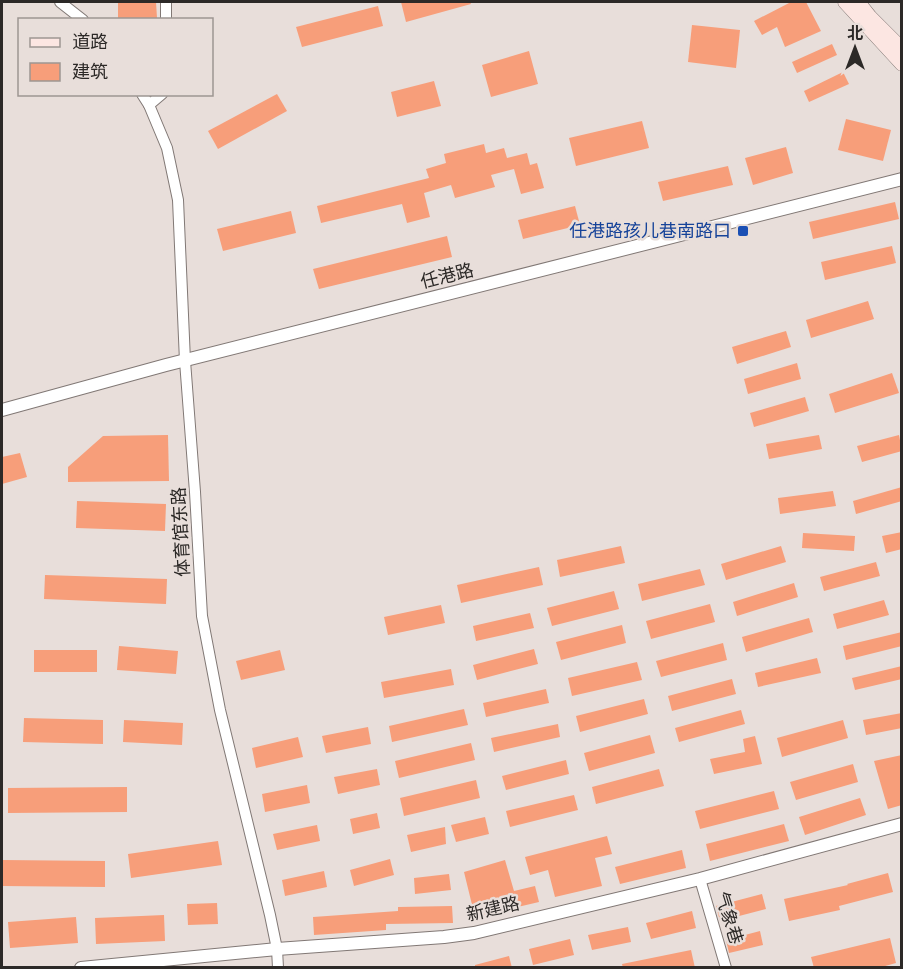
<svg xmlns="http://www.w3.org/2000/svg" width="903" height="969" viewBox="0 0 903 969" font-family="'Asap Condensed','Noto Sans SC',sans-serif">
	<style>
		.building { fill: #f79e7a }
		.lines { fill: none; stroke-linecap: round; stroke-linejoin: round }
		.minor-casing { stroke: #817875; stroke-width: 12 }
		.tertiary-casing { stroke: #817875; stroke-width: 14 }
		.secondary-casing { stroke: #817875; stroke-width: 15 }
		.minor { stroke: #fff; stroke-width: 10 }
		.tertiary { stroke: #fff; stroke-width: 12 }
		.secondary { stroke: #fce6e2; stroke-width: 14 }
		.transit-dot { fill: #1a4fb4; stroke: #e8deda; stroke-width: 2 }
		.labels { text-anchor: middle; stroke-width: 5; stroke-linejoin: round; paint-order: stroke }
		.transit-label { font-size: 18px; fill: #164399; stroke: #e8deda; text-anchor: end }
		.street-label { font-size: 18px; fill: #2c2927; stroke: #e8deda }
	</style>
	<rect width="100%" height="100%" fill="#e8deda"/>
	<g class="building">
		<polygon points="118,2 156,2 157,18 118,19"/>
		<polygon points="401,2 470,2 471,4 406,22"/>
		<polygon points="791,2 806,2 821,31 785,47 777,27 762,35 754,21"/>
		<polygon points="378,6 383,26 302,47 296,27"/>
		<polygon points="692,25 740,30 736,68 688,62"/>
		<polygon points="832,44 837,55 797,73 792,62"/>
		<polygon points="529,51 538,84 491,97 482,65"/>
		<polygon points="843,72 849,84 809,102 804,91"/>
		<polygon points="434,81 441,106 397,117 391,92"/>
		<polygon points="277,94 287,111 218,149 208,131"/>
		<polygon points="846,119 891,130 883,161 838,150"/>
		<polygon points="642,121 649,148 576,166 569,138"/>
		<polygon points="484,144 486,153 504,148 507,158 527,153 530,165 537,163 544,188 521,194 514,169 491,175 495,187 455,198 451,185 424,193 430,217 407,223 402,204 321,223 317,206 429,178 426,169 446,163 444,154"/>
		<polygon points="786,147 793,173 753,185 745,158"/>
		<polygon points="728,166 733,185 663,201 658,182"/>
		<polygon points="895,202 899,219 813,239 809,222"/>
		<polygon points="575,206 580,225 523,239 518,220"/>
		<polygon points="291,211 296,233 223,251 217,229"/>
		<polygon points="447,236 452,257 319,289 313,269"/>
		<polygon points="892,246 896,263 825,280 821,262"/>
		<polygon points="868,301 874,319 811,338 806,320"/>
		<polygon points="786,331 791,347 737,364 732,347"/>
		<polygon points="797,363 801,379 748,394 744,379"/>
		<polygon points="892,373 899,393 835,413 829,394"/>
		<polygon points="805,397 809,411 754,427 750,413"/>
		<polygon points="168,435 169,481 68,482 68,467 103,436"/>
		<polygon points="819,435 822,449 769,459 766,444"/>
		<polygon points="899,435 902,451 862,462 857,446"/>
		<polygon points="20,453 27,477 2,484 2,457"/>
		<polygon points="902,487 902,501 856,514 853,501"/>
		<polygon points="833,491 836,506 780,514 778,498"/>
		<polygon points="77,501 166,504 165,531 76,528"/>
		<polygon points="902,532 902,549 886,553 882,536"/>
		<polygon points="803,533 855,536 854,551 802,548"/>
		<polygon points="621,546 625,563 560,577 557,560"/>
		<polygon points="781,546 786,562 726,580 721,564"/>
		<polygon points="876,562 880,576 824,591 820,577"/>
		<polygon points="539,567 543,585 461,603 457,585"/>
		<polygon points="700,569 705,585 642,601 638,584"/>
		<polygon points="45,575 167,579 166,604 44,599"/>
		<polygon points="794,583 798,597 737,616 733,602"/>
		<polygon points="614,591 619,609 552,626 547,608"/>
		<polygon points="884,600 889,615 837,629 833,614"/>
		<polygon points="710,604 715,622 651,639 646,621"/>
		<polygon points="441,605 445,623 388,635 384,617"/>
		<polygon points="530,613 534,628 476,641 473,626"/>
		<polygon points="809,618 813,632 746,652 742,637"/>
		<polygon points="622,625 626,643 561,660 556,642"/>
		<polygon points="902,632 902,646 846,660 843,646"/>
		<polygon points="723,643 727,660 661,677 656,661"/>
		<polygon points="119,646 178,651 176,674 117,670"/>
		<polygon points="534,649 538,664 477,680 473,665"/>
		<rect x="34" y="650" width="63" height="22"/>
		<polygon points="280,650 285,670 241,680 236,661"/>
		<polygon points="817,658 821,673 758,687 755,673"/>
		<polygon points="637,662 642,680 572,696 568,678"/>
		<polygon points="902,666 902,679 855,690 852,678"/>
		<polygon points="451,669 454,685 384,698 381,682"/>
		<polygon points="732,679 736,694 672,711 668,696"/>
		<polygon points="546,689 549,703 486,717 483,703"/>
		<polygon points="644,699 648,714 580,732 576,716"/>
		<polygon points="464,709 468,725 392,742 389,726"/>
		<polygon points="741,710 745,724 679,742 675,728"/>
		<polygon points="902,713 902,728 866,735 863,720"/>
		<polygon points="24,718 103,720 103,744 23,742"/>
		<polygon points="124,720 183,723 182,745 123,742"/>
		<polygon points="843,720 848,738 782,757 777,738"/>
		<polygon points="558,724 560,737 494,752 491,738"/>
		<polygon points="368,727 371,744 326,753 322,736"/>
		<polygon points="650,735 655,753 589,771 584,753"/>
		<polygon points="755,736 762,764 714,774 710,759 745,752 743,739"/>
		<polygon points="298,737 303,757 256,768 252,748"/>
		<polygon points="471,743 475,760 399,778 395,761"/>
		<polygon points="902,755 902,805 888,809 874,761"/>
		<polygon points="566,760 569,774 506,790 502,776"/>
		<polygon points="853,764 858,782 796,800 790,782"/>
		<polygon points="377,769 380,785 338,794 334,777"/>
		<polygon points="659,769 664,786 596,804 592,787"/>
		<polygon points="476,780 480,798 404,816 400,798"/>
		<polygon points="307,785 310,803 265,812 262,794"/>
		<polygon points="127,787 127,812 8,813 8,788"/>
		<polygon points="774,791 779,809 700,829 695,811"/>
		<polygon points="574,795 578,810 510,827 506,811"/>
		<polygon points="860,798 866,815 805,835 799,817"/>
		<polygon points="377,813 380,828 353,834 350,819"/>
		<polygon points="485,817 489,834 456,842 451,825"/>
		<polygon points="784,824 789,841 710,861 706,844"/>
		<polygon points="317,825 320,841 277,850 273,834"/>
		<polygon points="445,827 446,844 411,852 407,835"/>
		<polygon points="607,836 612,854 595,858 602,886 555,897 548,870 530,875 525,857"/>
		<polygon points="218,841 222,865 131,878 128,854"/>
		<polygon points="682,850 686,868 620,884 615,867"/>
		<polygon points="390,859 394,875 354,886 350,870"/>
		<polygon points="2,860 105,861 105,887 2,886"/>
		<polygon points="505,860 514,891 535,886 539,902 475,917 464,872"/>
		<polygon points="324,871 327,887 285,896 282,880"/>
		<polygon points="888,873 893,892 839,906 840,910 789,921 784,899 848,885 847,884"/>
		<polygon points="449,874 451,890 415,894 414,878"/>
		<polygon points="762,894 766,909 720,921 716,906"/>
		<polygon points="217,903 218,924 188,925 187,904"/>
		<polygon points="452,906 453,923 386,924 386,930 314,935 313,917 398,911 398,907"/>
		<polygon points="692,911 696,928 651,939 646,923"/>
		<polygon points="164,915 165,941 96,944 95,918"/>
		<polygon points="76,917 78,943 10,948 8,922"/>
		<polygon points="628,927 631,942 592,950 588,935"/>
		<polygon points="760,931 763,945 729,953 726,940"/>
		<polygon points="890,938 896,963 878,968 814,968 811,957"/>
		<polygon points="570,939 574,955 533,965 529,949"/>
		<polygon points="691,950 695,968 623,968 622,964"/>
		<polygon points="509,956 512,968 475,968 475,965"/>
	</g>
	<g class="lines">
		<g class="minor-casing">
			<g id="minor">
				<polyline points="60,2 83,20"/>
				<polyline points="166,2 166,20"/>
				<polyline points="142,94 149,105 167,148 178,200 185,361 195,492 202,616 220,710 270,915 277,949 278,968"/>
				<polyline points="149,105 162,94"/>
				<polyline points="700,879 726,968"/>
			</g>
		</g>
		<g class="tertiary-casing">
			<g id="tertiary">
				<polyline points="2,410 166,365 902,179"/>
				<polyline points="81,968 277,949 444,937 474,933 700,879 902,824"/>
			</g>
		</g>
		<g class="secondary-casing">
			<g id="secondary">
				<polyline points="845,2 902,64"/>
				<polyline points="858,2 870,17 902,49"/>
			</g>
		</g>
		<use href="#minor" class="minor"/>
		<use href="#tertiary" class="tertiary"/>
		<use href="#secondary" class="secondary"/>
	</g>
	<rect class="transit-dot" x="737" y="225" width="12" height="12" rx="3"/>
	<g class="labels">
		<g class="transit-label">
			<text x="731" y="237">任港路孩儿巷南路口</text>
		</g>
		<g class="street-label">
			<text transform="translate(447 276) rotate(-14)" y="6">任港路</text>
			<text transform="translate(181 532) rotate(-93)" y="6">体育馆东路</text>
			<text transform="translate(493 909) rotate(-13)" y="6">新建路</text>
			<text transform="translate(729 918) rotate(73)" y="6">气象巷</text>
		</g>
	</g>
	<rect width="903" height="969" fill="none" stroke="#2c2927" stroke-width="6"/>
	<rect x="18" y="18" width="195" height="78" fill="#e8deda" stroke="#9d9692" stroke-width="1.5"/>
	<rect x="30" y="38" width="30" height="9" fill="#fce6e2" stroke="#9d9692" stroke-width="1.5"/>
	<text x="72" y="48" font-size="18" fill="#2c2927">道路</text>
	<rect x="30" y="63" width="30" height="18" fill="#f79e7a" stroke="#9d9692" stroke-width="1.5"/>
	<text x="72" y="78" font-size="18" fill="#2c2927">建筑</text>
	<g transform="translate(855 48)" stroke="#e8deda" stroke-width="4.5" paint-order="stroke">
	<path d="M0-4.5L10 22L0 15L-10 22Z" fill="#2c2927"/>
	<text y="-9" font-size="16" font-weight="bold" text-anchor="middle" fill="#2c2927">北</text>
	</g>
</svg>
